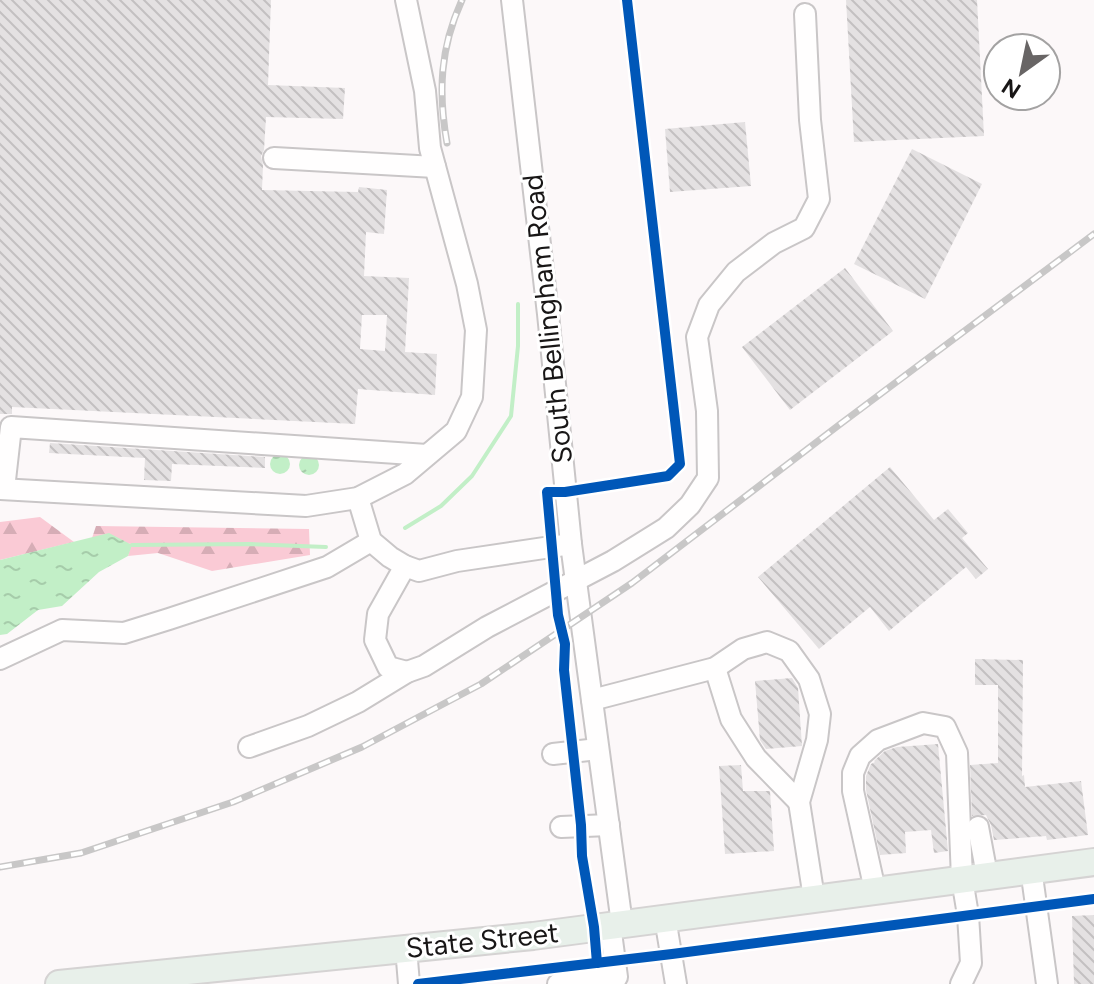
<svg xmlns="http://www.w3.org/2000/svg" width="1094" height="984" viewBox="0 0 1094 984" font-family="Figtree,sans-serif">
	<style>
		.forest { fill: url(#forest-firs) }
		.water { fill: url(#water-ripples) }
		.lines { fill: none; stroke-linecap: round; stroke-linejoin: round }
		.stream { stroke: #c2efc7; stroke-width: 4 }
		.building { fill: url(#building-back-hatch); fill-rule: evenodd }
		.minor-casing { stroke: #c9c6c7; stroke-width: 24 }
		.major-casing { stroke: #d5d3d3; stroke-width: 30 }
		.minor { stroke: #fffefe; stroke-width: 20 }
		.major { stroke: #e8f0ea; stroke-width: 26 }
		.rail-casing { stroke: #c8c7c7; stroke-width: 7 }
		.rail { stroke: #fff; stroke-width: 4; stroke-dasharray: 12; stroke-linecap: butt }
		.cycleway-casing { stroke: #fff; stroke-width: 15 }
		.cycleway { stroke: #0057b8; stroke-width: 10 }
		.labels { text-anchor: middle; stroke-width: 6; stroke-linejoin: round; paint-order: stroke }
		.street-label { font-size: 28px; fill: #181616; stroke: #fff }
	</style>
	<defs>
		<pattern id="forest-firs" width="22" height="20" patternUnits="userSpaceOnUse" patternTransform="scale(2)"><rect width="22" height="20" fill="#facad5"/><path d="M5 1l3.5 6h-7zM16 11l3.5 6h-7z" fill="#d6adb6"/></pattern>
		<pattern id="water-ripples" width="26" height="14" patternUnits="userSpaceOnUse" patternTransform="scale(2)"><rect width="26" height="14" fill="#c2efc7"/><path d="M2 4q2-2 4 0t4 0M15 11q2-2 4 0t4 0" fill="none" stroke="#a6ccaa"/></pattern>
		<pattern id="building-back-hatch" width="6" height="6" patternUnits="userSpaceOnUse" patternTransform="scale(2)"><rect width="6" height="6" fill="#e4e1e2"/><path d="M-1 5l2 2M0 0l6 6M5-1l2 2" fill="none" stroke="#c3c0c1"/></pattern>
	</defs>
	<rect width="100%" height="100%" fill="#fcf8f9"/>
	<g class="forest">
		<polygon points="40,517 74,542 0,560 0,522"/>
		<polygon points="96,526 309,529 310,555 212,571 158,553 128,556 131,544 92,538"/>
	</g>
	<g class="water">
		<circle cx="280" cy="464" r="10"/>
		<circle cx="309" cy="465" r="10"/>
		<polygon points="109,533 132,545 128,556 99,572 62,606 38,610 7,634 0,635 0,560"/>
	</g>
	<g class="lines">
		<g class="stream">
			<polyline points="405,528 441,506 472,476 511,416 518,346 518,304"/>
			<polyline points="132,545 249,544 326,547"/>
		</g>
	</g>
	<g class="building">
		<path d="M0,0H271L268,85L345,88L343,119L266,117L264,150L261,156L263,165L262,190L358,192L359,187L387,190L384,234L366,232L364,276L409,278L405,352L437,354L435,395L358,389L355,424L12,407V414H0ZM362,315H387L385,351L360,349Z"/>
		<polygon points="846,0 977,0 984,136 854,142"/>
		<polygon points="745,122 751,186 670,192 665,129"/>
		<polygon points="912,149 982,184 925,299 854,264"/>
		<polygon points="845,268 893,331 790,410 742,347"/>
		<polygon points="50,443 265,457 265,468 172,464 171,481 144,480 145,458 49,453"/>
		<polygon points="890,467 934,520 948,509 968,533 962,538 988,569 976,579 966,567 889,631 870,607 819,649 758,577"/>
		<polygon points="975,659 1023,660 1022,776 1024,775 1025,787 1081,781 1088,835 1047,840 1046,836 994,840 991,825 986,815 972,816 970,765 998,763 998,685 975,685"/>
		<polygon points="792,678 798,688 802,746 766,749 760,740 755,681"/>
		<polygon points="938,744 948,851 934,853 931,830 905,832 906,853 880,855 866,790 866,776 871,764 875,762 874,761 885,751 897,747"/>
		<polygon points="741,765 743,791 770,791 774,851 725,854 719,766"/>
		<polygon points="1094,915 1094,984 1074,984 1072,916"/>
	</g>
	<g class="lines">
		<g class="minor-casing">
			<g id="minor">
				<polyline points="512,0 548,314 571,544 622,924"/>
				<polyline points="274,158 435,167"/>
				<polyline points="0,489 306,506 358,498 405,474 456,431 472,397 476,330 467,284 430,148 425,91 406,0"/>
				<polyline points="4,489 11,427 427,455"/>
				<polyline points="358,498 371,541 390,557 405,566 419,571 457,561 571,544"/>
				<polyline points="405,566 378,614 375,640 388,667 407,672"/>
				<polyline points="0,659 62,630 124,633 169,619 327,567 371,541"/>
				<polyline points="715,668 731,719 756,758 799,802"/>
				<polyline points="592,700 715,668 743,649 767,642 789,651 809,679 820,714 817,740 799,802 814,898"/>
				<polyline points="249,747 308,726 358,702 407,672 424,666 487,627 613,561 666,528 690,505 708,478 707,411 697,337 709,305 736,272 774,243 804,228 819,199 810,120 805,14"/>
				<polyline points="553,754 598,749"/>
				<polyline points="561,827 609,825"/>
				<polyline points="978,827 987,875"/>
				<polyline points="1031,869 1047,984"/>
				<polyline points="875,890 853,791 853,773 860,756 878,740 923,723 945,727 957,753 962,879 968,915 971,963 961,984"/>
				<polyline points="665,918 676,984"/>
				<polyline points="406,948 409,984"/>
				<polyline points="558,984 617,977 610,925"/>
			</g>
		</g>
		<g class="major-casing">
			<polyline id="major" points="59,984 533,936 1094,862"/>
		</g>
		<use href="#minor" class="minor"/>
		<use href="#major" class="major"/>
		<g class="rail-casing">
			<g id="rail">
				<path d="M447,143C438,92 440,48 462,0"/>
				<polyline points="0,867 81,853 233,802 362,747 481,684 632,583 839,425 1094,234"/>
			</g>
		</g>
		<use href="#rail" class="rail"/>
		<g class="cycleway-casing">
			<g id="cycleway">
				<polyline points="597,963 594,927 582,856 581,825 564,670 565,644 558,615 547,492 565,492 668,476 680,464 627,0"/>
				<polyline points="418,984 672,954 1094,899"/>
			</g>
		</g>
		<use href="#cycleway" class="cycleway"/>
	</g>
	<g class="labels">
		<g class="street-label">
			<text transform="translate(547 319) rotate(-96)" y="10">South Bellingham Road</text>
			<text transform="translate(482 940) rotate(-6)" y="10">State Street</text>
		</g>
	</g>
	<g transform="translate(1022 72) rotate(213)"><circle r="38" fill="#ffffff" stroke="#a3a2a2" stroke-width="2"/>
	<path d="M0-6L14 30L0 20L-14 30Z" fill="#686565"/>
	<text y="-12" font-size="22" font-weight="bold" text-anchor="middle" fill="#181616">N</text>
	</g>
</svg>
